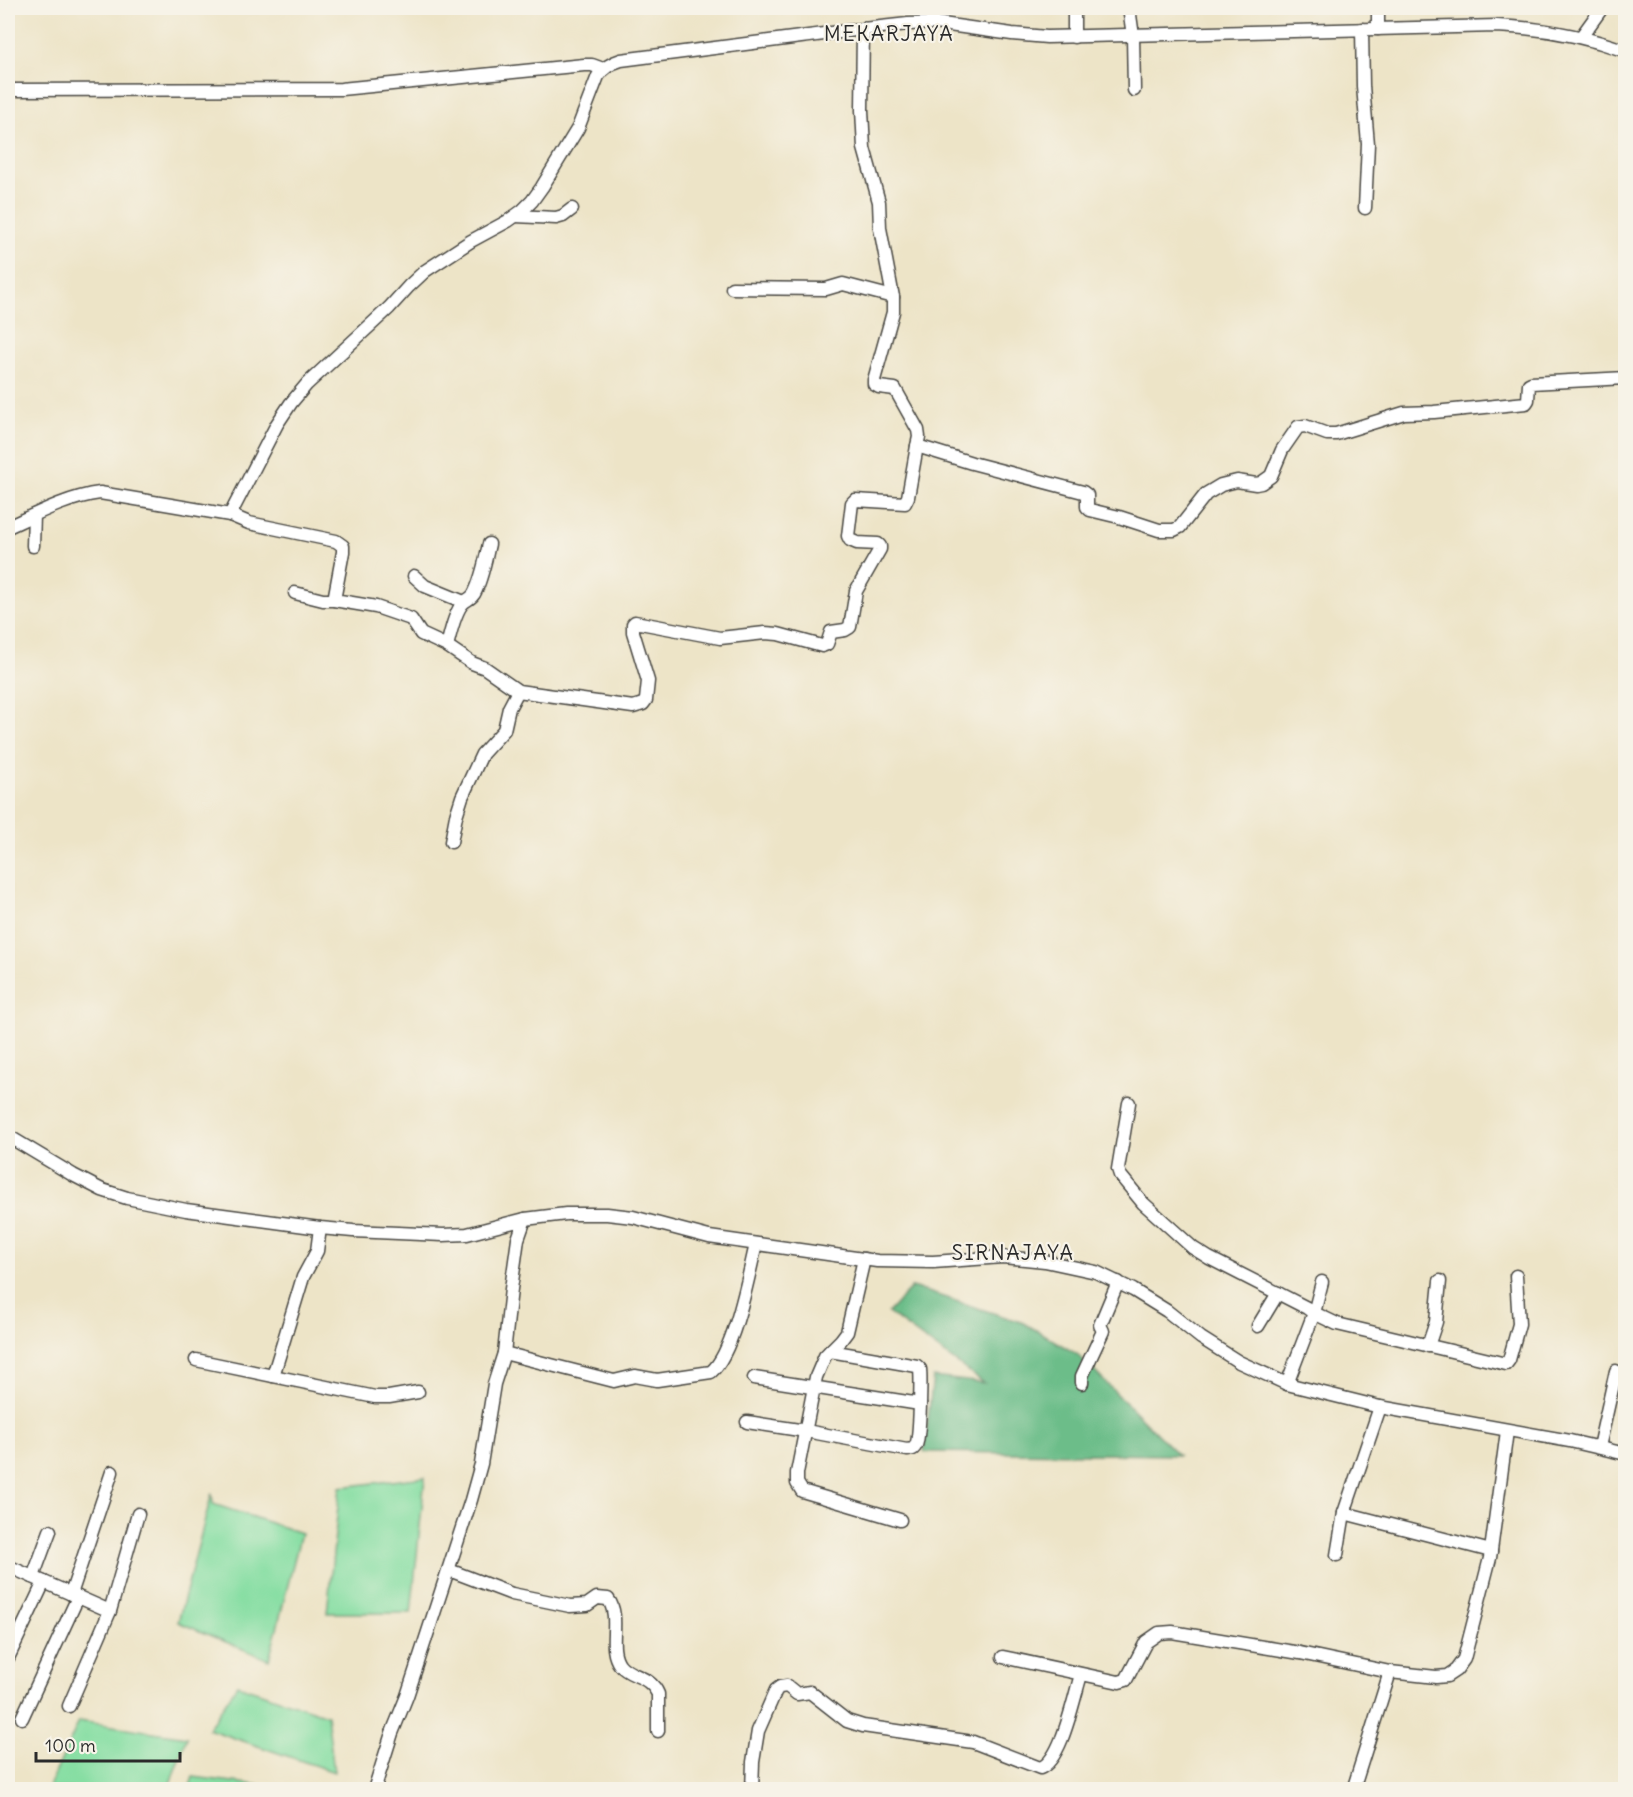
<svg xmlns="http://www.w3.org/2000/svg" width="1633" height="1797" viewBox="0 0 1633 1797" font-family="Delius,sans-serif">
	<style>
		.green { fill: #86dea3; stroke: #588467; stroke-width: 1.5 }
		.forest { fill: #6cbd89; stroke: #4c745a; stroke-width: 1.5 }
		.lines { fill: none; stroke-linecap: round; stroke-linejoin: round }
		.street-casing { stroke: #484742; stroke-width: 15 }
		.street { stroke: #fff; stroke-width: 12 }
		.labels { text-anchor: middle; stroke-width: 4.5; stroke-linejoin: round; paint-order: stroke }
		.quarter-label { font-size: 21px; letter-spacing: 1.5px; fill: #2b2b2b; stroke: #f7f3e8 }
	</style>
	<rect width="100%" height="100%" fill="#f7f3e8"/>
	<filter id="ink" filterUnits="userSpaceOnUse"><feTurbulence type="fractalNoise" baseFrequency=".0167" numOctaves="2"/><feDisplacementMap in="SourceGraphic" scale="12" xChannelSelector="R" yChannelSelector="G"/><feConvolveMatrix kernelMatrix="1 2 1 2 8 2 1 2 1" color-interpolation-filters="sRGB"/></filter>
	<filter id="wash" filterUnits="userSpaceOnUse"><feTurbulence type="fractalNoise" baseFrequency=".008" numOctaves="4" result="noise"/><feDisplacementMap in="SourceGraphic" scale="24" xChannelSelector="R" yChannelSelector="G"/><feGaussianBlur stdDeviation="1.35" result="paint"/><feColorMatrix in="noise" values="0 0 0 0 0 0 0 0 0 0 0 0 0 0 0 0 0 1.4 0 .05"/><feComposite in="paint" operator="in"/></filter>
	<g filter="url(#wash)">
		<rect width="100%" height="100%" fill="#ede4c7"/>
		<g class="green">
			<polygon points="425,1477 411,1613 327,1613 340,1487"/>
			<polygon points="212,1493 213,1504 301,1533 269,1660 178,1622"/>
			<polygon points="237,1685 327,1715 334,1772 208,1729"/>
			<polygon points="79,1721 187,1737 168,1789 48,1789"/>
			<polygon points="193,1777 289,1789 189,1789"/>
		</g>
		<polygon class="forest" points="912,1287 1024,1323 1077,1354 1178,1455 924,1452 933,1377 984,1383 888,1313"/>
	</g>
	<g filter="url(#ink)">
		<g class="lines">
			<g class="street-casing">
				<g id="street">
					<polyline points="1074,8 1074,37"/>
					<polyline points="1129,8 1133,36 1134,90"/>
					<polyline points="863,29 862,110 864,148 879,202 880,228 893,297 893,312 874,380 874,384 879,387 895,389 918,430 919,437 917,446 972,463 1083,492 1087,495 1087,507 1090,510 1119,517 1159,530 1174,530 1180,527 1206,494 1221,485 1237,481 1256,484 1261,483 1271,476 1282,450 1298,427 1305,426 1327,434 1336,434 1404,413 1434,412 1526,403 1528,400 1529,384 1531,383 1626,378"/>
					<polyline points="1362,29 1363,86 1368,144 1365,208"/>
					<polyline points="1378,29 1378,8"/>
					<polyline points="1581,37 1602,8"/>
					<polyline points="8,90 341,89 584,65 592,65 603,69"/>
					<polyline points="516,216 556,218 563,216 572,209"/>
					<polyline points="732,288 826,289 843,284 893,297"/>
					<polyline points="230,515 249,523 336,541 343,546 343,552 334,600 376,607 411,619 421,634 447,646 472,663 485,668 518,691 633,707 643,704 646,700 648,681 633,632 633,624 635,622 720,638 765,633 778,634 822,646 827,644 831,632 845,630 850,627 856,591 880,549 880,546 878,544 857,543 850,540 848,536 852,503 855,500 905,503 908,497 917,446"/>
					<path d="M8,527C36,514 68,497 100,493L230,515L277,424L291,403L307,384L389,308L409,286L425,271L471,241L508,221L522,211L532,201L542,187L578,128L598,76C604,67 611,63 621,60L863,29L908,24L935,23L1012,34L1047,37L1497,26C1542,28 1584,36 1626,51"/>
					<polyline points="33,546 34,515"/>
					<polyline points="414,576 425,586 464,602"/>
					<polyline points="295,593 323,600 334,600"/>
					<path d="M447,646C450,635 455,610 464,602C468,599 471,599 474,594C482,579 485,561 489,544"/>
					<polyline points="451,842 456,816 462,797 482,754 504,730 509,708 518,691"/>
					<polyline points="1129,1103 1118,1169 1120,1175 1143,1203 1193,1248 1209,1258 1307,1308 1314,1313 1287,1384"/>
					<polyline points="8,1136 73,1175 102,1190 127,1198 186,1210 320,1228 353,1231 443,1235 467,1234 525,1219 566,1214 607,1214 633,1217 709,1237 877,1261 933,1262 1003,1257 1045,1261 1096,1272 1133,1290 1167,1311 1201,1338 1239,1362 1287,1384 1380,1407 1570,1441 1626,1454"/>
					<polyline points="864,1259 847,1332 841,1340 825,1356 816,1377 797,1473 797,1483 802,1491 900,1520"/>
					<polyline points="1322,1282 1314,1313 1337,1324 1506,1364 1509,1360 1519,1324 1516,1276"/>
					<polyline points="1258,1326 1278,1293"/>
					<polyline points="1428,1346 1436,1322 1440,1281"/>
					<path d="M504,1353L614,1381L635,1376L657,1380L711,1372C734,1353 749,1274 756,1244"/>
					<polyline points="196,1360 375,1397 389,1397 418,1392"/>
					<polyline points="273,1376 303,1277 317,1251 320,1228"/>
					<polyline points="754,1378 920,1404"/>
					<polyline points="1082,1383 1082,1376 1103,1331 1100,1325 1118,1282"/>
					<path d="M747,1422L806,1431L907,1450L913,1449C914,1448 915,1447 916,1445C920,1437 921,1379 920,1369L917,1366L830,1351"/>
					<polyline points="1599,1447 1616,1371"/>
					<polyline points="1344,1513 1491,1551"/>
					<polyline points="1337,1555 1344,1513 1380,1407"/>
					<path d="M449,1570L512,1594L570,1606L587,1605L597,1598L608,1599C622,1618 606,1647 620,1665C631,1678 650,1675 658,1694V1731"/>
					<polyline points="8,1573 10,1567 110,1611"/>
					<polyline points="33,1577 50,1531"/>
					<polyline points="71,1594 112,1472"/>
					<polyline points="1003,1657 1119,1682 1126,1680 1146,1642 1159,1633 1172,1632 1300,1653 1390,1672 1436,1677 1447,1676 1456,1670 1464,1659 1490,1558 1507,1431"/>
					<polyline points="8,1658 44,1582"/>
					<polyline points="69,1706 110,1611 138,1514"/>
					<polyline points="22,1718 78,1597"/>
					<polyline points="374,1790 392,1733 407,1696 471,1500 481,1464 494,1384 504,1353 511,1289 518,1239 525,1219"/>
					<path d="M752,1790L753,1762L758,1731L776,1690L780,1687L787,1686L797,1694L810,1692L847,1721L863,1726L973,1742L1040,1768C1062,1761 1074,1696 1081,1675"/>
					<polyline points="1353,1790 1390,1672"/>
				</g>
			</g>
			<use href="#street" class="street"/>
		</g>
	</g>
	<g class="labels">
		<g class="quarter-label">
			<text x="889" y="41">MEKARJAYA</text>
			<text x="1013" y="1260">SIRNAJAYA</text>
		</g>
	</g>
	<rect width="1633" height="1797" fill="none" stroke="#f7f3e8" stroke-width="30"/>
	<path d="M36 1752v9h144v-9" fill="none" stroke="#2b2b2b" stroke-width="3"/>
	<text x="45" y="1752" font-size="18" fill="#2b2b2b" stroke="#f7f3e8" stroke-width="4.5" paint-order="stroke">100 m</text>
</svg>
